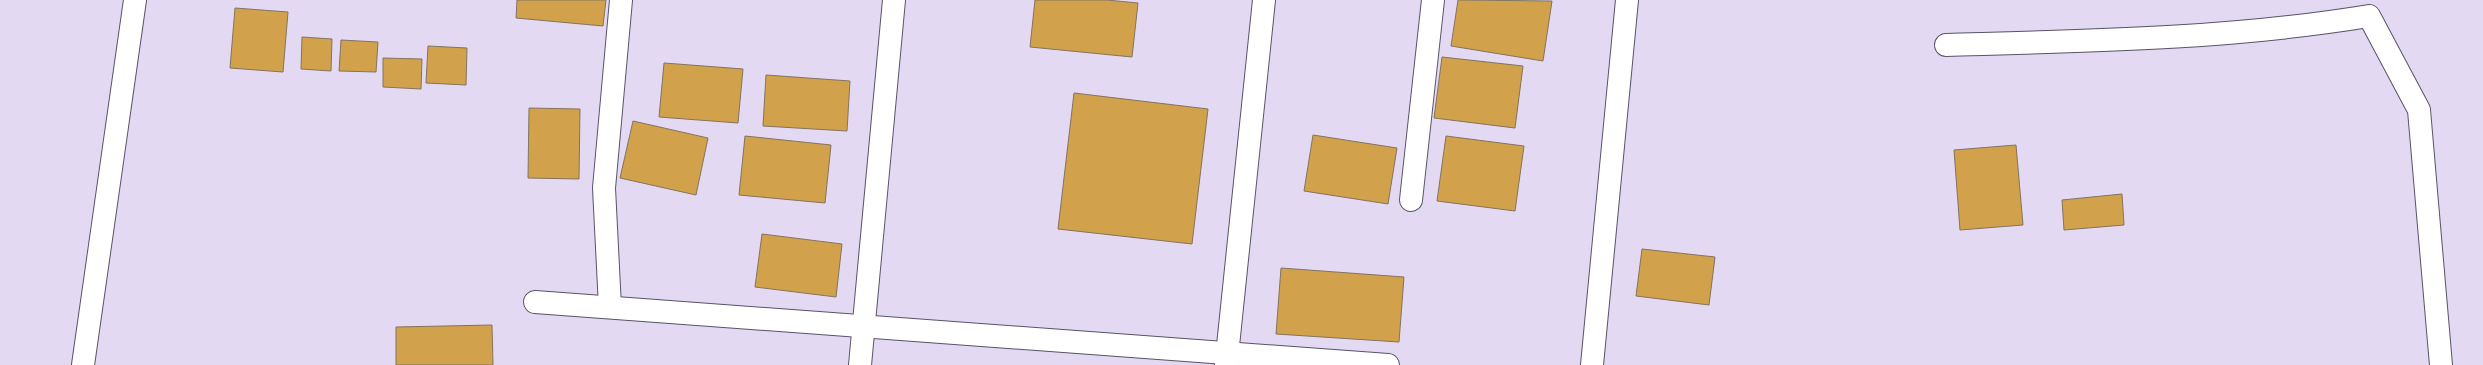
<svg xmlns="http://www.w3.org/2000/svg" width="2483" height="365" viewBox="0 0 2483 365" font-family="'Source Serif 4',serif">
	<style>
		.building { fill: #d2a14c; stroke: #82745e }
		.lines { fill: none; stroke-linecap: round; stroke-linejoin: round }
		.minor-casing { stroke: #5a5267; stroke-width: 24 }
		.secondary-casing { stroke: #5a5267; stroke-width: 24 }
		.minor { stroke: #fff; stroke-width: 22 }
		.secondary { stroke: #fff; stroke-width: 22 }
	</style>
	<rect width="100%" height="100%" fill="#e3d9f3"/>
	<g class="building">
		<polygon points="517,0 606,0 603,26 516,18"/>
		<polygon points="1035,0 1107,0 1138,3 1132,57 1030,47"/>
		<polygon points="1458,0 1552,1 1543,61 1451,46"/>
		<polygon points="235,8 288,12 283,72 230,68"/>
		<polygon points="302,37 332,39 331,71 301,69"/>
		<polygon points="341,40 378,42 376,72 339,71"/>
		<polygon points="428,46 467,48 466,85 426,83"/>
		<polygon points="1442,57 1523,66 1515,128 1434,118"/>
		<polygon points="383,58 422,59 421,89 383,87"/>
		<polygon points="664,63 743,69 738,123 659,117"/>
		<polygon points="766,75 850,81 847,131 763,126"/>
		<polygon points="1074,93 1208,109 1192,244 1058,229"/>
		<polygon points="529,108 580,109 579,179 528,178"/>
		<polygon points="633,121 708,138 696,195 620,178"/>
		<polygon points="1313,135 1397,148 1388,204 1304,191"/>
		<polygon points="745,136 831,145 825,203 739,195"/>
		<polygon points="1446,136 1524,146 1515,211 1437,201"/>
		<polygon points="2016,145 2023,225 1960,230 1954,150"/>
		<polygon points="2122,194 2124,225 2064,230 2062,200"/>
		<polygon points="762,234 842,244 836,297 755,287"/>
		<polygon points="1642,249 1715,257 1709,305 1636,296"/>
		<polygon points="1281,268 1404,277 1399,342 1276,334"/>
		<polygon points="492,325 493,365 396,365 396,327"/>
	</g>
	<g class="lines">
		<g class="minor-casing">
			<g id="minor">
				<path d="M1946,45C2088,41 2229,39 2369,16L2419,110L2441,365"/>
				<polyline points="1411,200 1433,0"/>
				<polyline points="535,302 1388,365"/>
				<polyline points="610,307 604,188 621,0"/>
				<polyline points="860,365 894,0"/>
				<polyline points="1226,365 1264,0"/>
				<polyline points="1592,365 1627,0"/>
			</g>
		</g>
		<g class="secondary-casing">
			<polyline id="secondary" points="83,365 135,0"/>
		</g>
		<use href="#minor" class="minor"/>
		<use href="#secondary" class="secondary"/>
	</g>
</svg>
